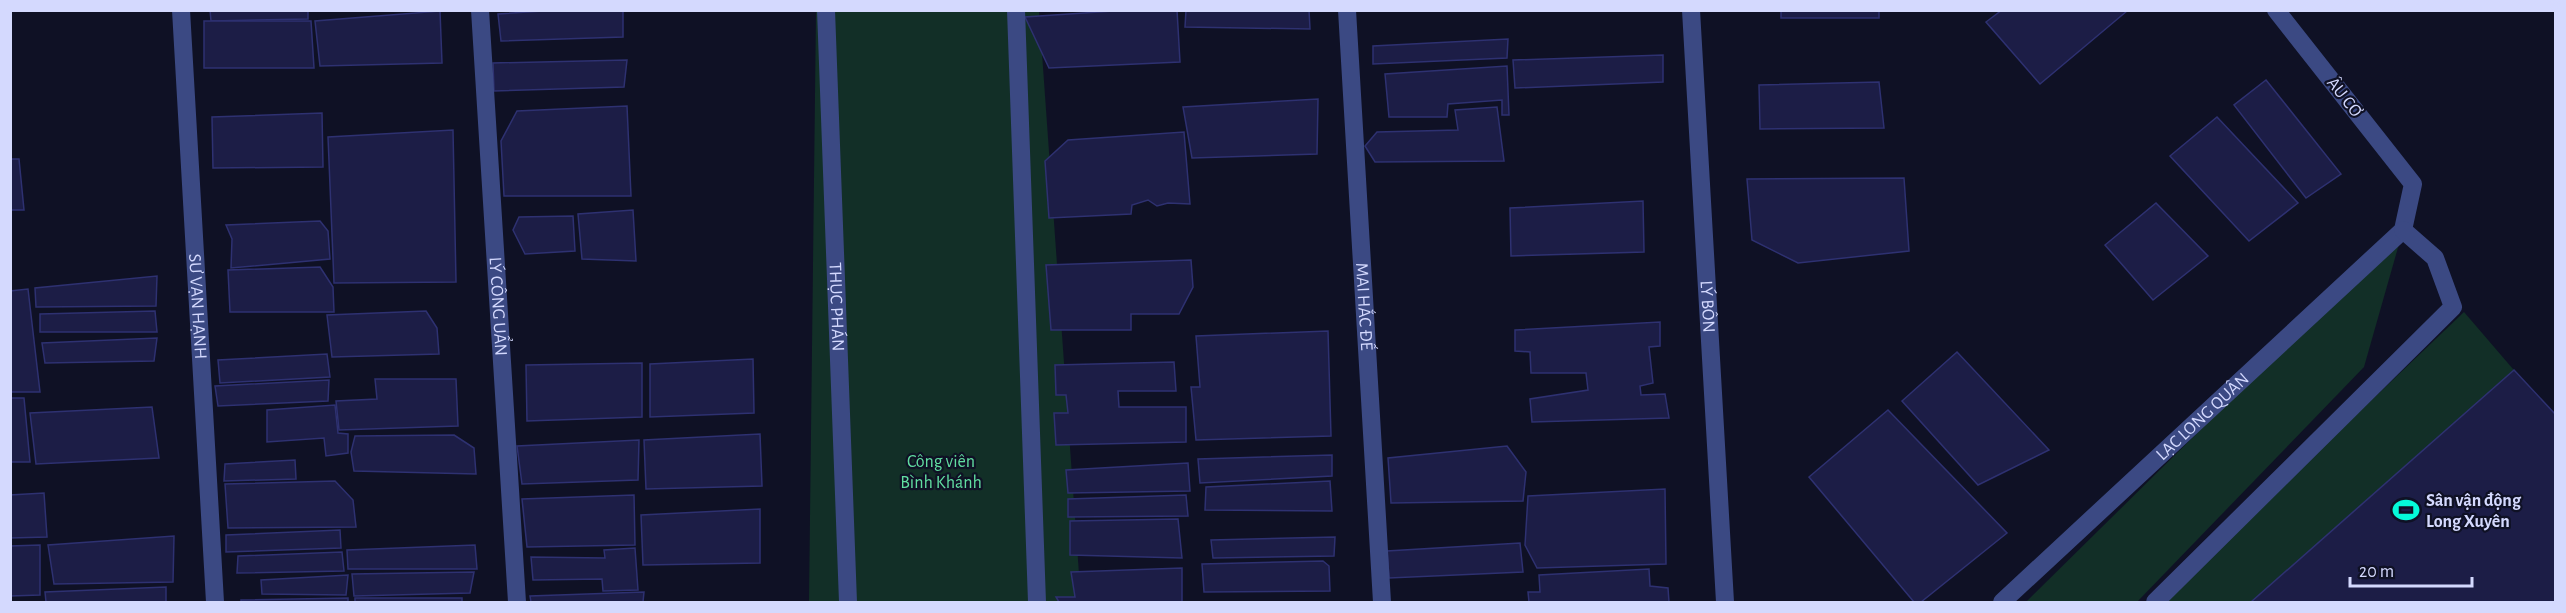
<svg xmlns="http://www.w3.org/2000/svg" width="2566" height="613" viewBox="0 0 2566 613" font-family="'Alegreya Sans',sans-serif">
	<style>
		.green { fill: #122f27 }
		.building { fill: #1c1d46; stroke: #2e3171; stroke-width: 1.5 }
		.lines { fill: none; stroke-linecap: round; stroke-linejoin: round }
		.minor { stroke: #3b4983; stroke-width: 18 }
		.labels { text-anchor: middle; stroke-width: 4.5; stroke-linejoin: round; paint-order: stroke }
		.street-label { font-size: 18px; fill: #d4d9fe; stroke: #0f1125 }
		.park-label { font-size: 18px; fill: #61dda1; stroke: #0f1125 }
		.poi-label { font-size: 18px; font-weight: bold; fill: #d4d9fe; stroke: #0f1125; text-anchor: start }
	</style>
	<rect width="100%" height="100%" fill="#0f1125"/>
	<g class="green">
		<polygon points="816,11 1039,11 1081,602 809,602"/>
		<polygon points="2403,230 2364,367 2137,602 2026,602"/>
		<polygon points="2464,312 2555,418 2555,602 2160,602"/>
	</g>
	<g class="building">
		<polygon points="210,10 308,10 308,19 211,21"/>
		<polygon points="559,10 623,10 623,37 501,41 498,14"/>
		<polygon points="1128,10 1177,10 1180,62 1049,68 1025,17"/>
		<polygon points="1186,10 1309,10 1310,29 1185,27"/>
		<rect x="1781" y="10" width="98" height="8"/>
		<polygon points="2002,10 2127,10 2127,11 2040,84 1986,22"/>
		<polygon points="440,11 442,63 320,66 315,21"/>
		<polygon points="204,21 311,21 314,68 204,68"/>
		<polygon points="1508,39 1507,58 1373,64 1373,46"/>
		<polygon points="1663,55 1663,82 1515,88 1513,60"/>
		<polygon points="627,60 624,87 494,91 493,63"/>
		<polygon points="1507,66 1509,115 1502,115 1502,100 1448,104 1447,117 1389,117 1385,74"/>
		<polygon points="2266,80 2341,174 2306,198 2234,105"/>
		<polygon points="1879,82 1884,128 1760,129 1759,85"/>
		<polygon points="1318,99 1317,154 1192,158 1183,107"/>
		<polygon points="627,106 631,196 504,196 501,141 517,111"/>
		<polygon points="1497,107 1504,161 1375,162 1365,146 1377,132 1458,130 1455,110"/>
		<polygon points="322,113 323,167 213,168 212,117"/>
		<polygon points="2217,117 2298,203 2249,241 2170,156"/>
		<polygon points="453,130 456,282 334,283 328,137"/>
		<polygon points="1184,132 1190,204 1168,203 1157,206 1148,200 1132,205 1131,214 1049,218 1045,161 1068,140"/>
		<polygon points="10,159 19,159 24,210 10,210"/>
		<polygon points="1904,178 1909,251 1798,263 1752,240 1747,179"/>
		<polygon points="1643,201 1644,252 1511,256 1510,208"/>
		<polygon points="2156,203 2208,256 2153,300 2105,245"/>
		<polygon points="633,210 636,261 582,259 578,214"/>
		<polygon points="573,216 575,251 525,254 513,230 519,217"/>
		<polygon points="320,221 328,231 330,259 231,268 232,239 226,225"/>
		<polygon points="1191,260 1193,287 1179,314 1131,314 1131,330 1051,330 1046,265"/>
		<polygon points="320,267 333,287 334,312 230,312 228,270"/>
		<polygon points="157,276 156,306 36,307 35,288"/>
		<polygon points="28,289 40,392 10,392 10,291"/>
		<polygon points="155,311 157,332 40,332 40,314"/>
		<polygon points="426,311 437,328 439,354 332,357 327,315"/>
		<polygon points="1660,322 1660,346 1649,347 1653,383 1640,386 1641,395 1665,394 1669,418 1532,422 1530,399 1588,390 1586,373 1531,373 1530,352 1515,351 1515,330"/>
		<polygon points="1328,331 1331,436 1196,440 1191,387 1200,387 1196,336"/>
		<polygon points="157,338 154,361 45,363 42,343"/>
		<polygon points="1957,352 2049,450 1978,485 1902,401"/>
		<polygon points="327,354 330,377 220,383 218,360"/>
		<polygon points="753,359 754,413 650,417 650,364"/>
		<polygon points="1174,362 1176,391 1118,391 1119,407 1186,407 1186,442 1056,445 1054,413 1068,413 1066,395 1056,395 1055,365"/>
		<polygon points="642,363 642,417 527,421 526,365"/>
		<polygon points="2514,370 2556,415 2556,602 2251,602"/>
		<polygon points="375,379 456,379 458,426 339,430 336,401 377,399"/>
		<polygon points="329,380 328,401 218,406 215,386"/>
		<polygon points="10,398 24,398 30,462 10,462"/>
		<polygon points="335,405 338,433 348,434 348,453 326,456 324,438 267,442 267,410"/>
		<polygon points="152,407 159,458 36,464 30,413"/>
		<polygon points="1888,410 2007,533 1921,602 1914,602 1809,477"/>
		<polygon points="760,434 762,486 646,489 644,440"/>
		<polygon points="454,435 474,448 476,474 354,471 351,452 355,436"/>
		<polygon points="639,440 638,480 522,484 517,446"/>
		<polygon points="1507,446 1526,472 1523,501 1391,503 1388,458"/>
		<polygon points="1332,455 1332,476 1200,483 1198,459"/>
		<polygon points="295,460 296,479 224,481 225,464"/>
		<polygon points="1188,463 1190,491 1068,493 1066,470"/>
		<polygon points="335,481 353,500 356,527 228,528 225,484"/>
		<polygon points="1330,481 1332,511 1205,510 1206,487"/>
		<polygon points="1665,489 1666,564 1537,568 1525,545 1528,496"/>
		<polygon points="44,493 47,537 10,538 10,495"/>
		<polygon points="634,495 635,545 527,547 522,499"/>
		<polygon points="1186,495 1188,516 1068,517 1068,499"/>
		<polygon points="760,509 760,563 643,565 641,515"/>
		<polygon points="1178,519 1182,558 1070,555 1070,521"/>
		<polygon points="340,530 341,548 226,552 226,535"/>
		<polygon points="174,536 173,582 54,584 48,545"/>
		<polygon points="1335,537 1334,556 1213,558 1211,540"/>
		<polygon points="1520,543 1523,572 1389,578 1387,551"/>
		<polygon points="40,545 40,595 10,596 10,546"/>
		<polygon points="475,545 477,569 348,569 347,550"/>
		<polygon points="635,548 638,590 603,591 602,579 533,580 531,557 605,558 604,550"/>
		<polygon points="342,552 344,571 237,573 238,556"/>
		<polygon points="1323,561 1329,566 1330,591 1204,592 1202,564"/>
		<polygon points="1182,568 1182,602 1059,602 1056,597 1075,597 1071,572"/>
		<polygon points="1649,569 1650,586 1668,588 1669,602 1529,602 1528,592 1540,592 1539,575"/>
		<polygon points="474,572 470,593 354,596 352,574"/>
		<polygon points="348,575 346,595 262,594 261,580"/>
		<polygon points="166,587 166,602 46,602 45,592"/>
		<polygon points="644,592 643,602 531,602 530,596"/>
		<polygon points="348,598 348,602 241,602 241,600"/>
		<rect x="355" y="598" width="107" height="4"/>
	</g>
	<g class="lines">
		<g class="minor">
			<path id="s1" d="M181,10L215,602"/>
			<path id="s2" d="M480,10L517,602"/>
			<path id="s3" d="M826,10L848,602"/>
			<polyline points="1016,10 1037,602"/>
			<path id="s4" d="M1347,10L1382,602"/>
			<path id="s5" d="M1691,10L1725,602"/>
			<path id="s6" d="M2002,602L2403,230L2413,184L2276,10"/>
			<polyline points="2155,602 2453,307 2435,258 2403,230"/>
		</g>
	</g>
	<defs>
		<g id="stadium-bare" transform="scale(2.07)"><path d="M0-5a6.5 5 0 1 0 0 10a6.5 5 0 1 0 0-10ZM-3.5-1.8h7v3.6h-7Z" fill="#05fad9" stroke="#0f1125" stroke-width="2.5" paint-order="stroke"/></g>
	</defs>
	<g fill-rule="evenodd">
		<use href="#stadium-bare" x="2406" y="510"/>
	</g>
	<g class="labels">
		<g class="street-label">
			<text transform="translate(2345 97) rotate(52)" y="6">ÂU CƠ</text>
			<text dy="6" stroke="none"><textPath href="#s1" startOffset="297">SƯ VẠN HẠNH</textPath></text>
			<text dy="6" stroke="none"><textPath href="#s2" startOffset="297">LÝ CÔNG UẨN</textPath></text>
			<text dy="6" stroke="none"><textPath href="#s3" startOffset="297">THỤC PHÁN</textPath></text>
			<text dy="6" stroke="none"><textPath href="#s5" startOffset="297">LÝ BÔN</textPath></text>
			<text dy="6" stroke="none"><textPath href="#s4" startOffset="297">MAI HẮC ĐẾ</textPath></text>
			<text dy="6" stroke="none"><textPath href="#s6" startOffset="273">LẠC LONG QUÂN</textPath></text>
		</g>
		<g class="park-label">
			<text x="941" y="467">Công viên<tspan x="941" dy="21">Bình Khánh</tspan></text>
		</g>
		<g class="poi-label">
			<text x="2426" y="506">Sân vận động<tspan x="2426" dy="21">Long Xuyên</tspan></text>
		</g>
	</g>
	<rect width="2566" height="613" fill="none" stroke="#d4d9fe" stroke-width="24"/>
	<path d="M2350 577v9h122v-9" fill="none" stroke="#d4d9fe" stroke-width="3"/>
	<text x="2359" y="577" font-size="18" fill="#d4d9fe" stroke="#0f1125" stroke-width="4.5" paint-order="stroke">20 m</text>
</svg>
